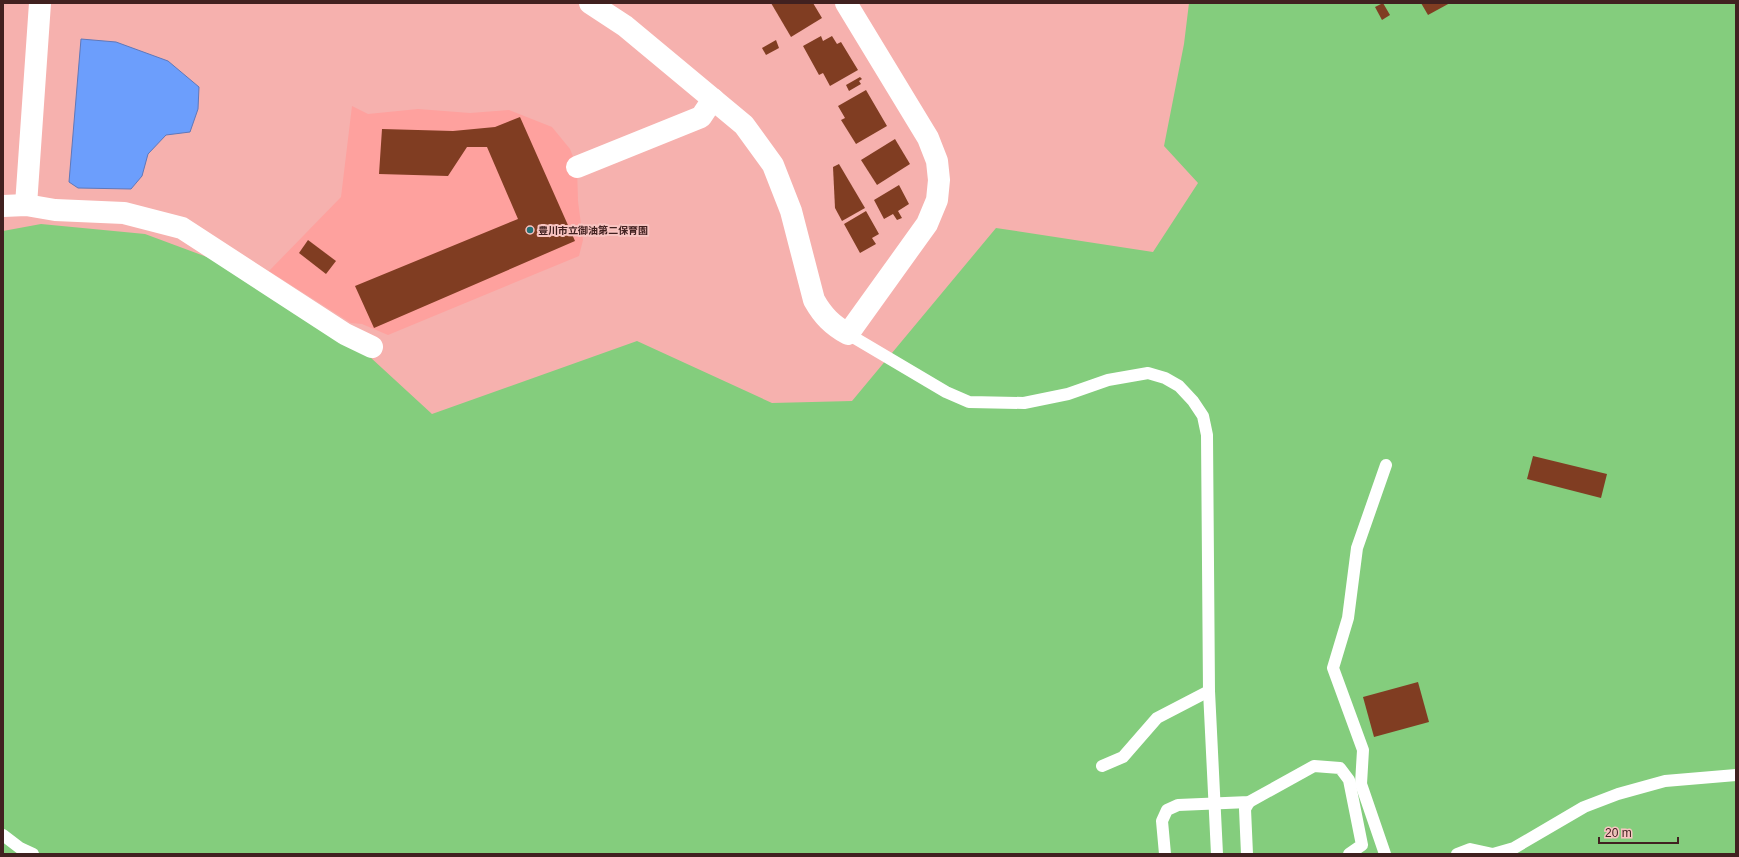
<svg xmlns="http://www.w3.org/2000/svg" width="1739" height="857" viewBox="0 0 1739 857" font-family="Helvetica,'Noto Sans JP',sans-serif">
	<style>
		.built { fill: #fea19e }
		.green { fill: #84cd7d }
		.water { fill: #6c9efc; stroke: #5f78ba }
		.building { fill: #803d22 }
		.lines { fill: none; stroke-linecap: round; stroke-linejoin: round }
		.lane { stroke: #fff; stroke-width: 12 }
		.street { stroke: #fff; stroke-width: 22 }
		.poi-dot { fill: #267176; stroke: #f8c4c1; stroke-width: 1.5 }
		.labels { text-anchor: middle; stroke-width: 4; stroke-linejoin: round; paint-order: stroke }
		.poi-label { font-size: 10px; font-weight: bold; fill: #412120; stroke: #f8c4c1; text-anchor: start }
	</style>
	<rect width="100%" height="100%" fill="#f6b1ae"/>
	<polygon class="built" points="352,106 368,114 418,109 470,113 509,110 552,127 570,149 577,167 578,201 583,240 579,256 388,335 362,324 351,323 269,271 341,197"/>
	<polygon class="green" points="1189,3 1736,3 1736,854 3,854 3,231 41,224 145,234 258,276 345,334 432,414 637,341 772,403 852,401 996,228 1153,252 1198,183 1164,146 1184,44"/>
	<polygon class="water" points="81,39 116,42 168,61 199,87 198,109 190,132 166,135 148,154 142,176 131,189 78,188 69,182"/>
	<g class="building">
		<polygon points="771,3 813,3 822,18 791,37"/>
		<polygon points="1383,3 1390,15 1382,20 1375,7"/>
		<polygon points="1421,3 1450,3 1428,15"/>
		<polygon points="821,36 823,41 832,36 837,44 841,42 858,70 830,86 823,73 819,75 803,46"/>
		<polygon points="776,40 779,48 766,55 762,48"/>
		<polygon points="860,77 862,79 859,81 861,84 849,91 846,85"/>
		<polygon points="866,90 887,126 856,144 841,120 845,118 838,106"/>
		<polygon points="520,117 575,241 374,328 355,286 518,219 487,147 467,147 448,176 379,174 382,129 453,131 495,127"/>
		<polygon points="895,139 910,164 877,185 861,160"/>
		<polygon points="839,164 865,208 842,221 835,208 833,167"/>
		<polygon points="899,185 909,204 898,211 902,218 897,220 893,214 884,219 874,200"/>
		<polygon points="866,211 879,234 872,238 876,244 860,253 844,224"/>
		<polygon points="308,240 336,261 326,274 299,253"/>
		<polygon points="1533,456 1607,474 1601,498 1527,479"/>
		<polygon points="1418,682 1429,722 1374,737 1363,697"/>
	</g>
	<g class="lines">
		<g class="lane">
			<polyline points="848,334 946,392 969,402 1024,403 1068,394 1108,380 1148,373 1165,378 1179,386 1193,401 1203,416 1207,435 1209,691 1217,854"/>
			<polyline points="1102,766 1123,757 1157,718 1209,691"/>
			<polyline points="3,835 20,848 33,854"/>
			<polyline points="1165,854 1162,821 1167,810 1178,805 1249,802 1314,766 1340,768 1349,780 1362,845 1349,854"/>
			<polyline points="1247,854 1245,809 1249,802"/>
			<polyline points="1385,854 1361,784 1363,750 1333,668 1348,618 1357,548 1386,465"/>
			<polyline points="1457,854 1470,849 1493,854 1514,848 1584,807 1618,794 1665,781 1736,775"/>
		</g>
		<g class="street">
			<path d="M590,3L625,26L744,125L773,165L791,211L814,300C823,316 832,325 848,334L927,224L937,200L939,180L937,161L928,138L846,3"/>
			<polyline points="577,167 701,117 713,99"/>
			<polyline points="26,205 40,3"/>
			<polyline points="3,206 26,205 55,210 124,213 182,228 345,334 372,347"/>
		</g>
	</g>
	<circle class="poi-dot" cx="530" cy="230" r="4"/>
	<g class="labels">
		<g class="poi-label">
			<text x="538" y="234">豊川市立御油第二保育園</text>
		</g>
	</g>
	<rect width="1739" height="857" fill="none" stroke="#412120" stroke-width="8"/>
	<path d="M1599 837v6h79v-6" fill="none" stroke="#412120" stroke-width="2"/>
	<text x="1605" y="837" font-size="12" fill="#412120" stroke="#f8c4c1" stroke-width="3" paint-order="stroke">20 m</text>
</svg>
